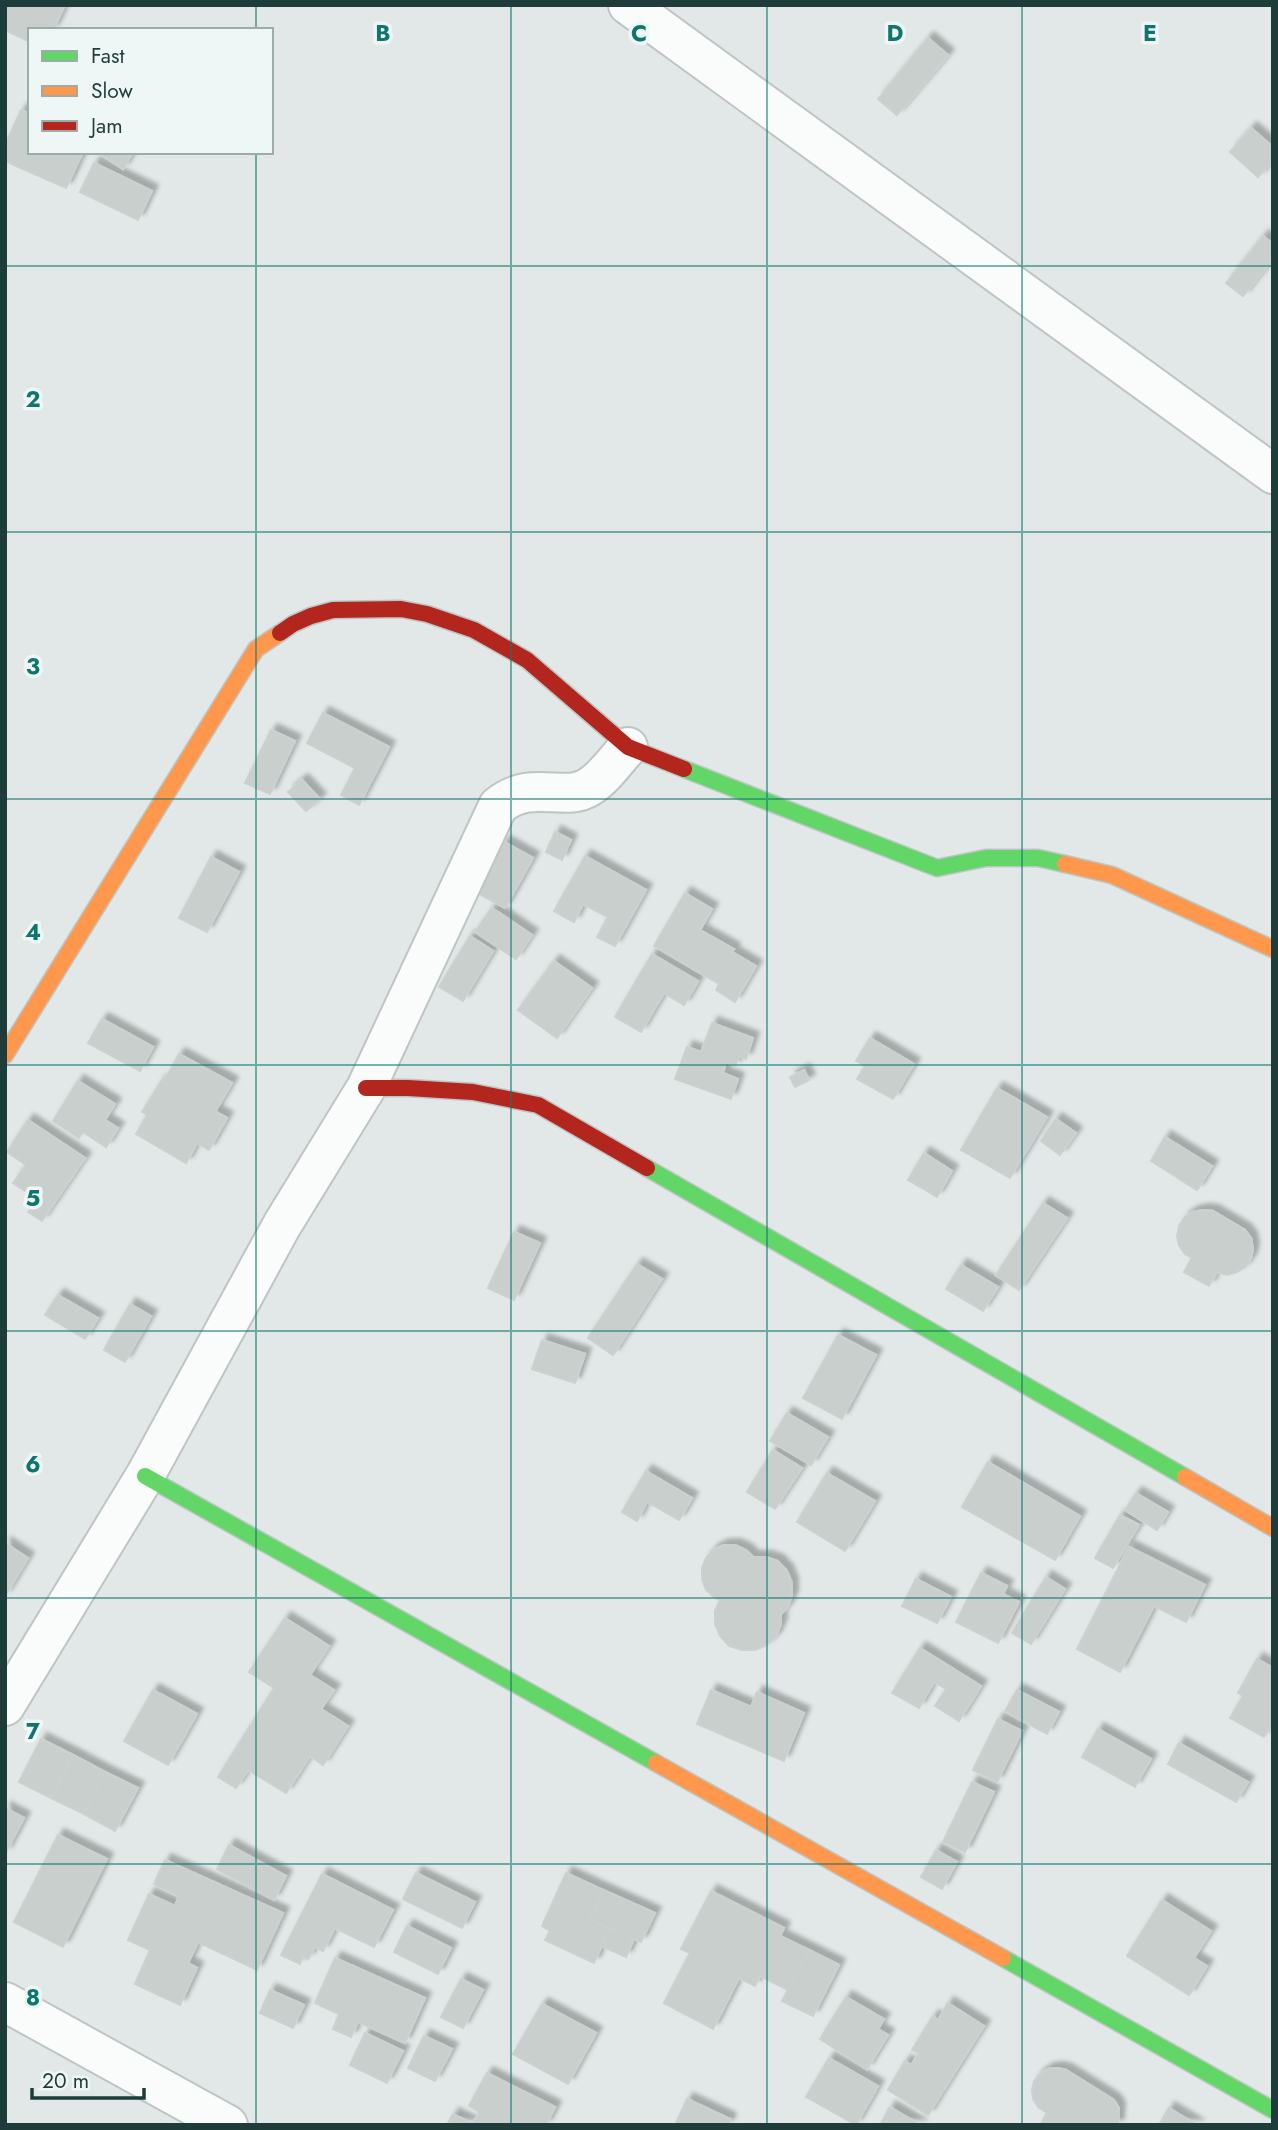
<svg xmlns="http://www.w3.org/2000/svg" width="1278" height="2130" viewBox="0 0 1278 2130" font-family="Jost,sans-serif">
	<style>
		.building { fill: #c8cfcd; stroke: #cad1cf; stroke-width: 2; filter: url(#shadow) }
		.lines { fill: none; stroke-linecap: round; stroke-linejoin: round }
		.street-casing { stroke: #bec5c4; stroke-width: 42 }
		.fast-casing { stroke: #bdc6c4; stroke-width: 19 }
		.slow-casing { stroke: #bdc6c4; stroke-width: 19 }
		.jam-casing { stroke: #bdc6c4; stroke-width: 19 }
		.street { stroke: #fafcfb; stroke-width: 38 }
		.fast { stroke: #63d668; stroke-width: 16 }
		.slow { stroke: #ff974d; stroke-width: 16 }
		.jam { stroke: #b3261e; stroke-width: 16 }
		.grid { fill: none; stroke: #0f766e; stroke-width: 2; stroke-opacity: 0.55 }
		.grid-label { font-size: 23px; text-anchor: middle; font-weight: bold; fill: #0f766e; stroke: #eef7f5; stroke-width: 7; stroke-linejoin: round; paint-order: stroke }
	</style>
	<defs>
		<filter id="shadow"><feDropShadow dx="6" dy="-6" stdDeviation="2" flood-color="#0004"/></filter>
	</defs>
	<rect width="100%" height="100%" fill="#e1e8e7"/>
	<g class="building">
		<polygon points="5,5 65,5 53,30 30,30 30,42 5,30"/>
		<polygon points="928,38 948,55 897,115 878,99"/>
		<polygon points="21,110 30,114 30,152 83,152 66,188 5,161 5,145"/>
		<polygon points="1251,128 1273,147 1273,160 1258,177 1230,152"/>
		<polygon points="98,152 133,152 123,169"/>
		<polygon points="94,163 152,191 138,220 80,192"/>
		<polygon points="1263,236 1273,244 1273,259 1243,296 1226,283"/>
		<polygon points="323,713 389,747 359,805 341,795 355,768 307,743"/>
		<polygon points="271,730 295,741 270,794 245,783"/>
		<polygon points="302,780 320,799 306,811 288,792"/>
		<polygon points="555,832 571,840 562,860 546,852"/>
		<polygon points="504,842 533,858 505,908 476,892"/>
		<polygon points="585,856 646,890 615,946 597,937 608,917 583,904 574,922 554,911"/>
		<polygon points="211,857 239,872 207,932 179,918"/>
		<polygon points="685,893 712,909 700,930 734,949 732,952 756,966 735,1002 716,990 719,984 654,946"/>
		<polygon points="492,908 532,935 516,959 475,932"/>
		<polygon points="470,936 493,951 463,1001 439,987"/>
		<polygon points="652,954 698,981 684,1005 664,993 641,1032 615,1017"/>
		<polygon points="554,961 592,988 557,1038 518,1010"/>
		<polygon points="102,1019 153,1047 140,1071 88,1043"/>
		<polygon points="712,1023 753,1038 746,1059 739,1056 735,1066 726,1062 723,1073 738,1079 731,1099 675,1079 687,1047 701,1052"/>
		<polygon points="870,1038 914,1064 893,1099 857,1079 865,1066 856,1061"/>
		<polygon points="179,1054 232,1083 215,1112 163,1083"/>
		<polygon points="804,1070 809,1080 795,1087 790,1077"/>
		<polygon points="78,1081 115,1104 105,1120 118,1128 106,1147 83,1132 79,1138 53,1121"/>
		<polygon points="161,1081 227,1118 209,1150 142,1112"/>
		<polygon points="997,1088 1047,1117 1010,1178 961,1150"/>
		<polygon points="147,1115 197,1143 186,1163 136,1134"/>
		<polygon points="1056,1119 1076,1133 1060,1155 1041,1141"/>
		<polygon points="28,1120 85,1158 42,1221 28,1212 37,1199 13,1183 26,1165 7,1152"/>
		<polygon points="1165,1137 1212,1166 1197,1190 1151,1161"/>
		<polygon points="924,1153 952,1171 937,1197 908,1180"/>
		<polygon points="1043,1203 1067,1218 1019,1290 996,1275"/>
		<polygon points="1203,1210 1213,1211 1245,1230 1251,1238 1253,1249 1251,1258 1245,1267 1237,1272 1227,1275 1217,1272 1209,1286 1184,1272 1192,1258 1185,1254 1179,1245 1177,1236 1179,1226 1185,1217 1193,1212"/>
		<polygon points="514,1232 540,1243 514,1300 488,1288"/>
		<polygon points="637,1264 662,1279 613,1355 588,1338"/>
		<polygon points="961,1265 998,1287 983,1311 946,1289"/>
		<polygon points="58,1295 98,1318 85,1339 45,1315"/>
		<polygon points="130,1304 151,1316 125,1362 104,1350"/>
		<polygon points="838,1335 876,1355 842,1419 803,1398"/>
		<polygon points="542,1340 585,1354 575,1383 532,1369"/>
		<polygon points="787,1413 828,1437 811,1465 770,1441"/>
		<polygon points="773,1450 802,1468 775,1509 747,1492"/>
		<polygon points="988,1462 1080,1516 1055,1560 962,1507"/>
		<polygon points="646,1471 692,1498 679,1520 647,1502 637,1521 622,1512"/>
		<polygon points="827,1473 875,1501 845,1551 797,1522"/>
		<polygon points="1136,1493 1168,1512 1157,1530 1125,1510"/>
		<polygon points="1120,1515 1139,1525 1113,1568 1095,1558"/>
		<polygon points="5,1543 28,1558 5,1596"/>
		<polygon points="724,1545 735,1545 746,1550 753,1557 766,1557 778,1561 787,1571 792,1583 792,1596 787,1608 781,1614 781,1624 776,1636 767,1645 755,1650 742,1650 729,1646 720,1636 715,1624 715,1611 720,1600 715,1598 706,1590 702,1579 702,1568 706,1558 714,1549"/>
		<polygon points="1129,1547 1205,1585 1186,1622 1154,1606 1120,1672 1077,1649"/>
		<polygon points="981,1573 1007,1586 1003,1594 1019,1602 998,1643 956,1622"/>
		<polygon points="1046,1577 1065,1589 1031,1644 1012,1633"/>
		<polygon points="916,1579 951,1597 937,1623 902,1606"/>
		<polygon points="285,1618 329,1646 310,1675 334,1690 321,1709 348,1726 323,1765 310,1756 286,1793 248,1770 236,1788 218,1777 274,1688 249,1672"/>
		<polygon points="920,1648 981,1686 959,1721 935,1706 946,1689 934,1682 919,1708 892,1693"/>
		<polygon points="1257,1659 1273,1668 1273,1731 1269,1729 1264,1737 1230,1718 1243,1696 1238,1693"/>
		<polygon points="153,1690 197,1714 168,1765 124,1741"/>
		<polygon points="711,1690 751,1707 757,1692 804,1713 784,1761 697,1724"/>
		<polygon points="1017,1690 1059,1712 1047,1734 1005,1711"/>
		<polygon points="998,1719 1022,1731 997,1782 973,1770"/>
		<polygon points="1098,1729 1151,1759 1135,1787 1082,1757"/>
		<polygon points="41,1739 73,1755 51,1798 19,1782"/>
		<polygon points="1179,1743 1248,1782 1236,1802 1168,1764"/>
		<polygon points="73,1755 105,1772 84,1814 51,1798"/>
		<polygon points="105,1772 138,1788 115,1831 84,1814"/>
		<polygon points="972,1782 994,1792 965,1852 943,1842"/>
		<polygon points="5,1808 24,1818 5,1854"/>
		<polygon points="58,1835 107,1859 63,1947 14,1922"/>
		<polygon points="229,1845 286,1876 274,1900 217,1869"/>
		<polygon points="936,1850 957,1862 942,1889 921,1877"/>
		<polygon points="165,1860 283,1913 257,1970 198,1942 188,1963 197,1968 180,2005 135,1984 150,1950 128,1940 149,1894 175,1906 179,1896 154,1884"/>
		<polygon points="416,1873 475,1902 462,1928 403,1899"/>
		<polygon points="566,1873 603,1890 590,1920 610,1928 594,1963 545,1940 550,1931 542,1926"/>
		<polygon points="322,1874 393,1910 374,1947 335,1928 323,1951 315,1947 308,1959 303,1956 300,1964 281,1955"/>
		<polygon points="603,1890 655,1913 641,1942 590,1920"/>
		<polygon points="711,1891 784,1928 780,1936 809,1950 788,1990 760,1976 755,1986 739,1978 713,2029 664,2003 690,1953 681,1949"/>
		<polygon points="1162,1900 1211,1931 1194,1958 1207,1966 1189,1995 1127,1956"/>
		<polygon points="407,1926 451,1948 438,1974 394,1952"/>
		<polygon points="610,1928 634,1939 626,1957 601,1946"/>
		<polygon points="809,1950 839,1965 813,2016 782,2001"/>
		<polygon points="335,1958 425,1998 405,2043 358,2022 351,2037 333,2029 339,2014 315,2003"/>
		<polygon points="461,1979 483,1990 463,2028 441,2017"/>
		<polygon points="270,1990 304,2005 293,2028 260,2013"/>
		<polygon points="846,1997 884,2019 878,2029 888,2035 867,2069 820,2039"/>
		<polygon points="948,2003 984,2026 928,2115 888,2090 905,2061 911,2065 919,2053 912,2050 933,2016 938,2020"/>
		<polygon points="542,2004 596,2033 568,2084 513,2054"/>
		<polygon points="365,2033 403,2051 387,2083 350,2065"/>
		<polygon points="424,2036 452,2049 435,2081 408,2068"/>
		<polygon points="829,2058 878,2086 856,2125 806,2097"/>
		<polygon points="1057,2068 1066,2070 1114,2100 1119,2108 1118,2125 1040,2125 1047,2113 1038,2107 1033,2099 1032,2090 1034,2081 1040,2074 1048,2069"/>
		<polygon points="487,2073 555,2107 546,2125 447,2125 453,2114 473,2124 479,2112 469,2106"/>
		<polygon points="687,2099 730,2119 728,2125 675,2125"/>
		<polygon points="890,2107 920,2125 880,2125"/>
		<polygon points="1169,2108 1197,2125 1159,2125"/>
	</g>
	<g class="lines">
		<g class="street-casing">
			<g id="street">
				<polyline points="628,5 1273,474"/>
				<path d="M5,1706L145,1476L282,1225L366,1088L498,806C532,778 564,803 589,787C604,778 616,760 628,747"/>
				<polyline points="5,2002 228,2125"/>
			</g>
		</g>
		<g class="fast-casing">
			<g id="fast">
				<polyline points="684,769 937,868 986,858 1038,858 1065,864"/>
				<polyline points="647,1168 1185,1477"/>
				<polyline points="145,1476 656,1763"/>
				<polyline points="1003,1958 1273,2110"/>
			</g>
		</g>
		<g class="slow-casing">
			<g id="slow">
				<polyline points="1065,864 1112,875 1273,949"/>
				<polyline points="5,1055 256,649 280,633"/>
				<polyline points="1185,1477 1273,1528"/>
				<polyline points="656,1763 1003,1958"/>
			</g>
		</g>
		<g class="jam-casing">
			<g id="jam">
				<polyline points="280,633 293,624 311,616 333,610 401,609 427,614 474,630 527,660 628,747 684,769"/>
				<polyline points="366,1088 408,1088 473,1092 538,1105 647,1168"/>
			</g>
		</g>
		<use href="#street" class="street"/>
		<use href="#fast" class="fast"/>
		<use href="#slow" class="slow"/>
		<use href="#jam" class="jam"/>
	</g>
	<path class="grid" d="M256,5V30M511,5V2125M767,5V2125M1022,5V2125M256,152V2125M5,266H1273M5,532H1273M5,799H1273M5,1065H1273M5,1331H1273M5,1598H1273M5,1864H1273"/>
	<g class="grid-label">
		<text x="383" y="41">B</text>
		<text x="639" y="41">C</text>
		<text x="895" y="41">D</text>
		<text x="1150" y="41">E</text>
		<text x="33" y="407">2</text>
		<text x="33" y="674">3</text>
		<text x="33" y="940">4</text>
		<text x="33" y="1206">5</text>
		<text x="33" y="1472">6</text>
		<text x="33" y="1739">7</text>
		<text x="33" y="2005">8</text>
	</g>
	<rect width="1278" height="2130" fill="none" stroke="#1e3c3a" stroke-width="14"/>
	<rect x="28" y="28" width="245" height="126" fill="#eef7f5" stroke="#9bacaa" stroke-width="2"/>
	<rect x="42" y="51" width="35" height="10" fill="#63d668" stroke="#9bacaa" stroke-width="2"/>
	<text x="91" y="63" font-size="21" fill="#1e3c3a">Fast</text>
	<rect x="42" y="86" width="35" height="10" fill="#ff974d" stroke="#9bacaa" stroke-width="2"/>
	<text x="91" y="98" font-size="21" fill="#1e3c3a">Slow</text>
	<rect x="42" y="121" width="35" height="10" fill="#b3261e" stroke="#9bacaa" stroke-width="2"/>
	<text x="91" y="133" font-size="21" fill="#1e3c3a">Jam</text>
	<path d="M32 2088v10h112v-10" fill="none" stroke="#1e3c3a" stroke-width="3.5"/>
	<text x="42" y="2088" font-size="21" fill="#1e3c3a" stroke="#eef7f5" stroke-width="5" paint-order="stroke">20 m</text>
</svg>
